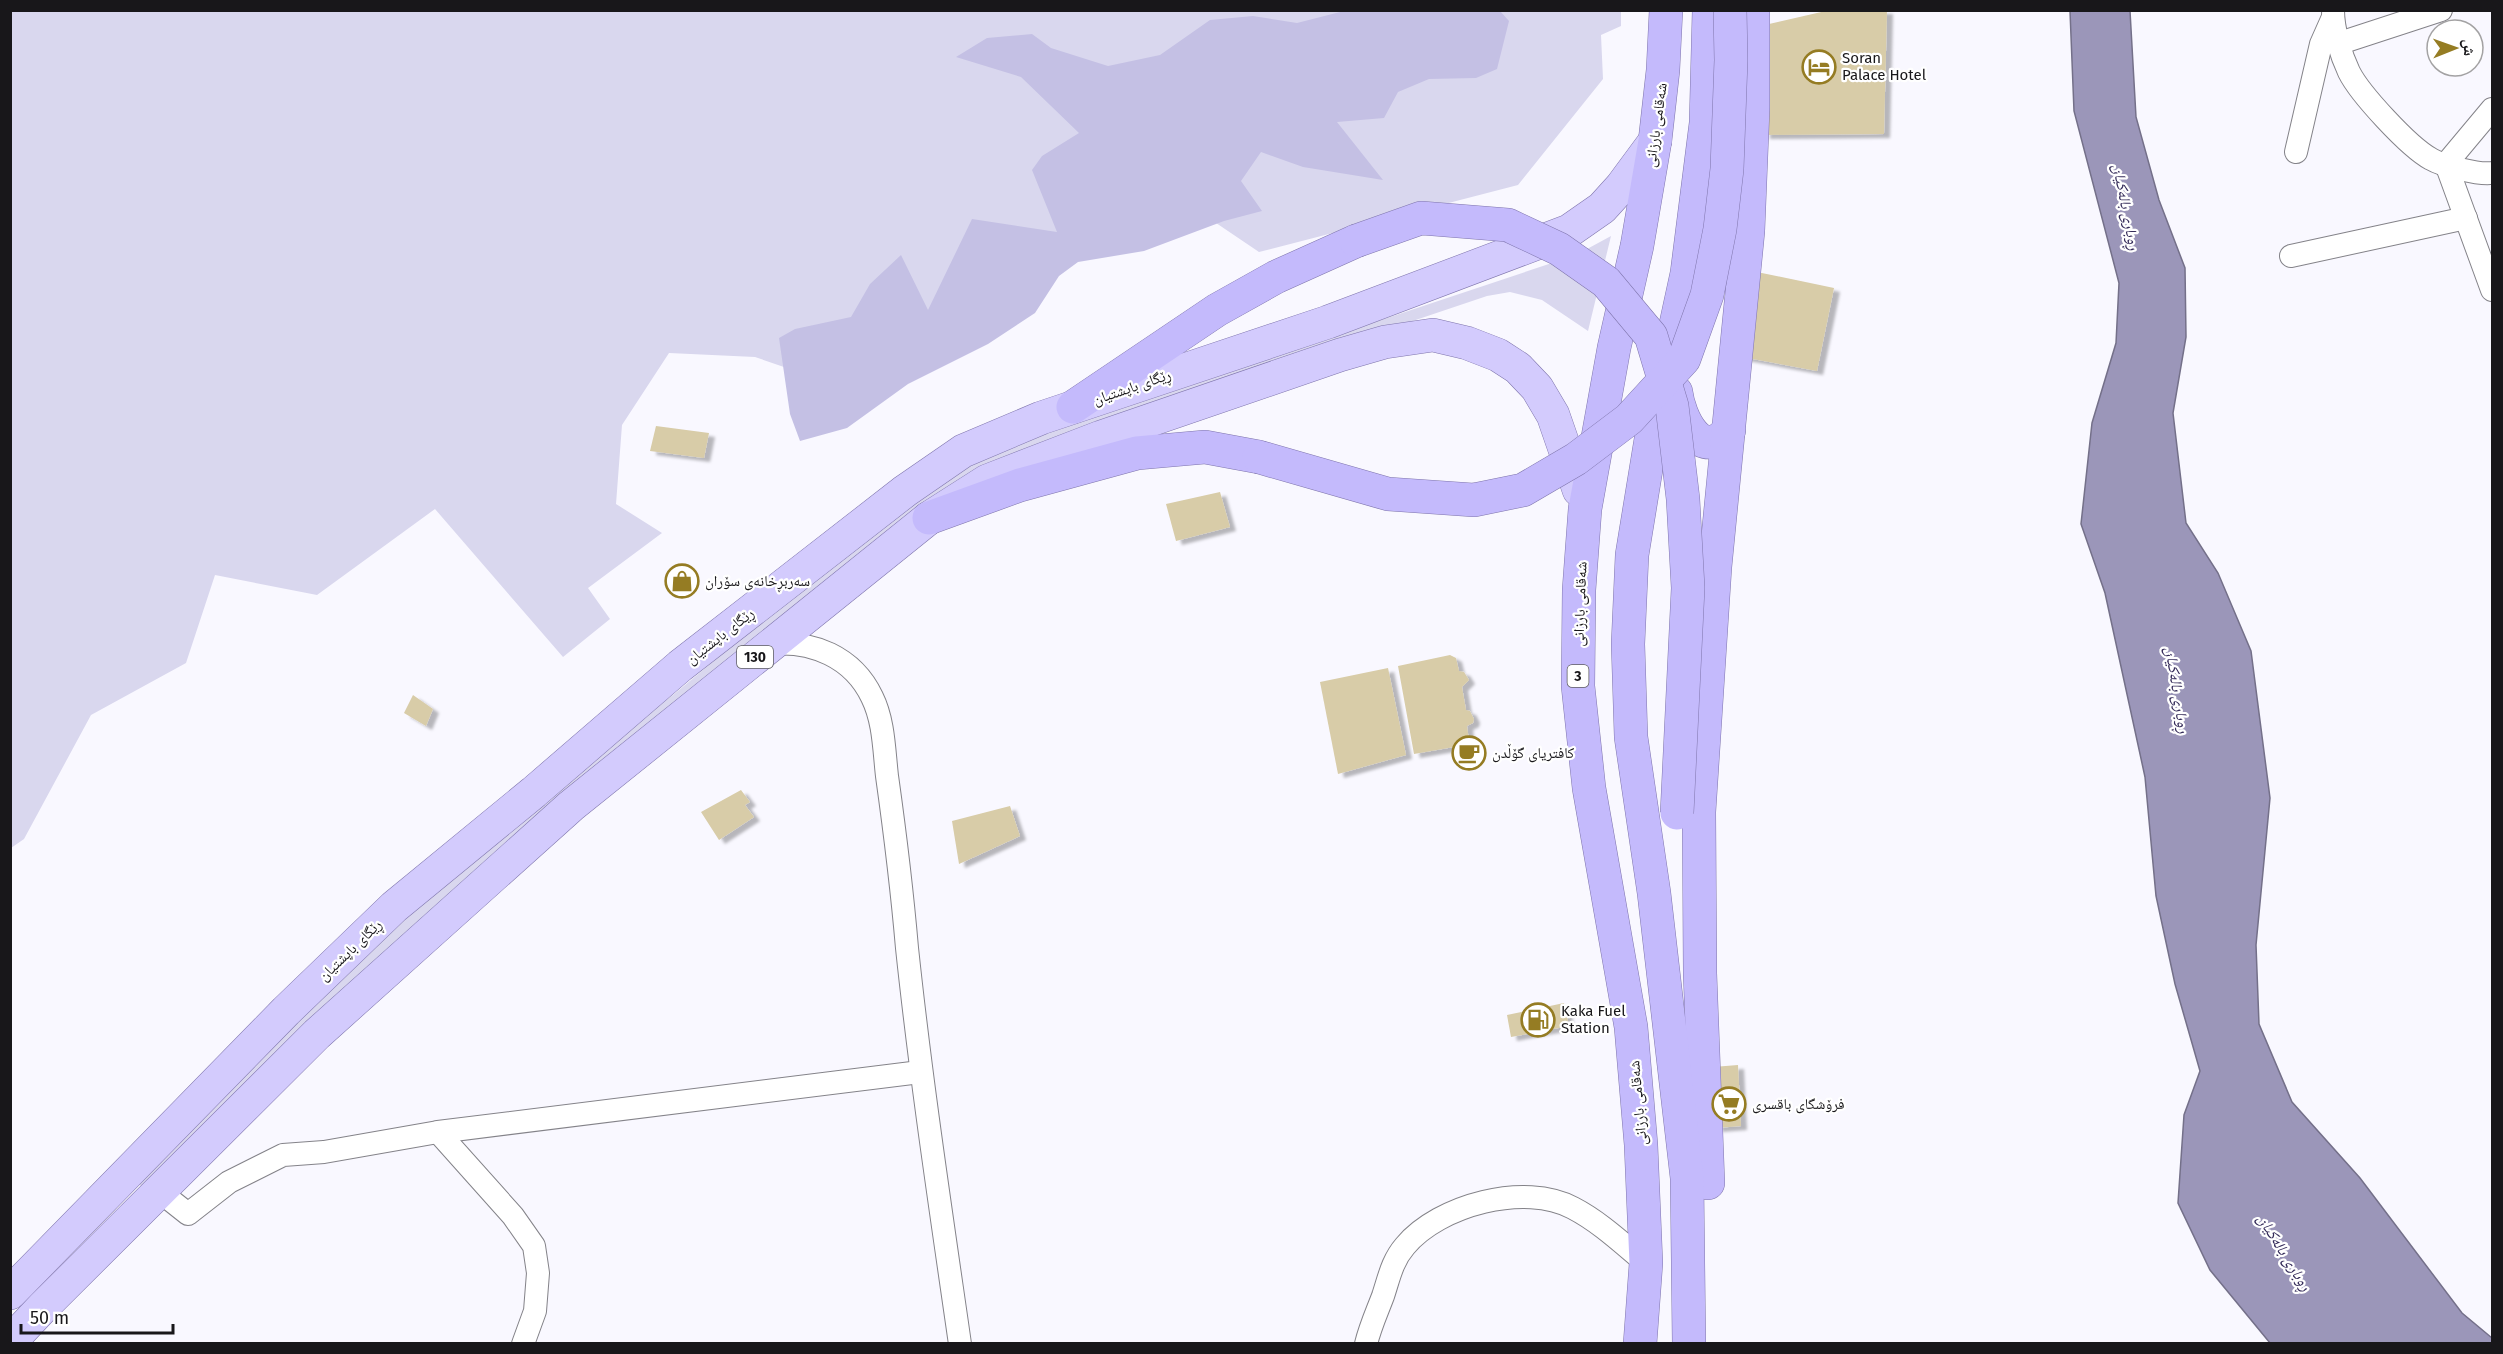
<svg xmlns="http://www.w3.org/2000/svg" width="2503" height="1354" viewBox="0 0 2503 1354" font-family="'Fira Sans','Noto Naskh Arabic',sans-serif">
	<style>
		.green { fill: #d9d7ee }
		.forest { fill: #c4c0e4 }
		.water { fill: #9b96b9; stroke: #747089; stroke-width: 1.5 }
		.building { fill: #d8cca8; filter: url(#shadow) }
		.lines { fill: none; stroke-linecap: round; stroke-linejoin: round }
		.minor-casing { stroke: #848389; stroke-width: 24 }
		.primary-casing { stroke: #7f75ac; stroke-width: 34 }
		.trunk-casing { stroke: #7f75ac; stroke-width: 34 }
		.minor { stroke: #fff; stroke-width: 22 }
		.primary { stroke: #d3cbfd; stroke-width: 33 }
		.trunk { stroke: #c4bafc; stroke-width: 33 }
		.trunk-bridge-casing { stroke: #7f75ac; stroke-width: 34; stroke-linecap: butt }
		.trunk-bridge { stroke: #c4bafc; stroke-width: 33 }
		.labels { text-anchor: middle; stroke-width: 4.5; stroke-linejoin: round; paint-order: stroke }
		.shield { fill: #fff; stroke: #5d5d5f; stroke-width: 1.5 }
		.shield-label { font-size: 14px; font-weight: bold; fill: #18171a }
		.poi-label { font-size: 15px; fill: #18171a; stroke: #fff; text-anchor: start }
		.street-label { font-size: 15px; fill: #18171a; stroke: #fff }
		.water-label { font-size: 16px; font-style: italic; fill: #342b59; stroke: #fff }
	</style>
	<defs>
		<filter id="shadow"><feDropShadow dx="6" dy="4" stdDeviation="1.5" flood-color="#0004"/></filter>
	</defs>
	<rect width="100%" height="100%" fill="#f9f8ff"/>
	<g class="green">
		<polygon points="11,11 1621,11 1621,26 1601,35 1603,79 1518,185 1259,252 1188,204 816,378 755,357 669,353 622,425 616,504 662,533 588,588 610,619 563,657 435,509 317,595 215,575 186,663 91,715 24,839 11,848"/>
		<polygon points="1611,236 1588,331 1542,300 1510,292 1487,296 996,461 146,1193 138,1182 303,1011 443,885 610,741 673,695 756,626 915,502 955,474 988,455 1042,433 1576,255"/>
	</g>
	<polygon class="forest" points="1500,11 1509,21 1497,69 1476,78 1429,79 1398,92 1384,118 1337,122 1383,180 1303,167 1261,152 1241,181 1262,211 1224,221 1144,251 1078,262 1059,276 1035,313 988,344 908,384 847,428 800,441 790,414 779,338 795,329 851,317 870,284 901,255 928,310 972,219 1057,232 1032,170 1042,156 1079,133 1021,77 956,57 987,38 1032,34 1051,48 1108,66 1160,55 1210,20 1253,16 1297,23 1344,11"/>
	<polygon class="water" points="2070,11 2130,11 2136,117 2159,200 2185,268 2186,337 2173,413 2186,523 2218,573 2251,651 2270,798 2256,945 2259,1024 2292,1102 2360,1178 2462,1313 2492,1338 2492,1343 2270,1343 2210,1270 2178,1203 2184,1115 2200,1071 2175,984 2156,896 2145,777 2105,593 2081,524 2092,423 2116,343 2119,283 2074,111"/>
	<g class="building">
		<polygon points="1830,10 1887,10 1884,134 1764,135 1769,24"/>
		<polygon points="1757,272 1834,288 1817,371 1742,357"/>
		<polygon points="656,426 709,433 704,458 650,451"/>
		<polygon points="1220,492 1230,527 1176,541 1166,504"/>
		<polygon points="1450,655 1456,658 1459,671 1464,672 1469,680 1462,687 1466,710 1470,711 1474,719 1473,723 1467,726 1469,741 1465,745 1414,754 1398,666"/>
		<polygon points="1388,668 1406,755 1338,774 1320,682"/>
		<polygon points="413,695 433,709 426,726 404,713"/>
		<polygon points="741,790 750,802 745,805 754,817 719,840 701,812"/>
		<polygon points="1010,806 1020,836 959,864 952,821"/>
		<polygon points="1564,1003 1569,1026 1511,1037 1507,1015"/>
		<polygon points="1738,1065 1741,1126 1716,1128 1713,1067"/>
	</g>
	<g class="lines">
		<g class="minor-casing">
			<g id="minor">
				<path d="M2333,10C2333,30 2341,55 2349,72C2360,94 2409,147 2431,159C2443,166 2479,175 2492,173"/>
				<polyline points="2340,43 2441,10"/>
				<polyline points="2492,109 2446,164 2492,290"/>
				<polyline points="2296,152 2321,44 2333,17"/>
				<polyline points="2291,256 2466,218"/>
				<path d="M770,644C812,640 853,657 872,697C884,721 884,750 887,776C895,833 902,890 907,948C921,1080 941,1212 960,1344"/>
				<polyline points="438,1132 513,1216 534,1246 538,1273 535,1311 523,1344"/>
				<polyline points="159,1191 188,1214 229,1182 283,1155 324,1152 438,1132 920,1072"/>
				<path d="M1366,1344C1370,1327 1377,1312 1383,1296C1389,1278 1392,1261 1405,1246C1439,1205 1525,1182 1573,1208C1600,1222 1623,1244 1646,1263"/>
			</g>
		</g>
		<g class="primary-casing">
			<g id="primary">
				<polyline points="10,1293 286,1011 394,907 534,792 680,666 905,491 963,451 1041,418 1328,322 1569,231 1602,208 1621,187 1655,141"/>
				<polyline points="10,1342 42,1308 317,1034 571,806 929,518 987,481 1101,437 1340,355 1385,342 1433,335 1467,343 1498,355 1518,368 1537,388 1553,415 1579,490"/>
			</g>
		</g>
		<g class="trunk-casing">
			<g id="trunk">
				<path d="M1676,392C1679,417 1701,465 1729,430"/>
				<polyline points="1073,407 1217,310 1276,277 1356,241"/>
				<polyline points="929,518 1020,485 1137,453 1205,447 1259,457"/>
				<polyline points="1708,1183 1700,973 1699,812 1715,567 1748,231 1753,108 1753,10"/>
				<polyline points="1640,1344 1646,1263 1641,1145 1631,1027 1589,788 1578,686 1579,590 1585,509 1614,348 1637,246 1655,141 1663,70 1666,10"/>
				<polyline points="1689,1344 1687,1178 1654,893 1631,737 1628,644 1632,555 1651,439 1687,273 1706,123 1709,10"/>
			</g>
		</g>
		<use href="#minor" class="minor"/>
		<use href="#primary" class="primary"/>
		<use href="#trunk" class="trunk"/>
		<g class="trunk-bridge-casing">
			<g id="trunk-bridge">
				<polyline points="1356,241 1421,218 1508,225 1559,249 1606,282 1651,336 1672,406 1683,499 1688,588 1677,813"/>
				<polyline points="1259,457 1388,494 1474,500 1523,490 1576,459 1629,419 1684,359 1707,295 1720,229 1727,169 1731,60 1730,10"/>
			</g>
		</g>
		<use href="#trunk-bridge" class="trunk-bridge"/>
	</g>
	<defs>
		<g id="hotel-ring" transform="scale(1.725)"><circle r="9.5" fill="#fff" stroke="#957c23" stroke-width="1.5"/><path d="M-6-4.5h1.5V1H6V5H4.5V3h-9V5H-6ZM-4 0a1.8 1.8 0 1 1 3.6 0ZM.5 0V-2.5h3Q6-2.5 6 0Z" fill="#957c23"/></g>
		<g id="shop-ring" transform="scale(1.725)"><circle r="9.5" fill="#fff" stroke="#957c23" stroke-width="1.5"/><path d="M-5-2.5h2.3a2.7 3.5 0 0 1 5.4 0H5L5.5 6h-11ZM-1.5-2.5h3a1.5 2.3 0 0 0-3 0Z" fill="#957c23"/></g>
		<g id="cafe-ring" transform="scale(1.725)"><circle r="9.5" fill="#fff" stroke="#957c23" stroke-width="1.5"/><path d="M-5.5-4.5H6V0H3Q3 3.5 0 3.5H-2.5Q-5.5 3.5-5.5 0ZM3-3.2v2h1.7v-2ZM-6 4.5H4V6H-6Z" fill="#957c23"/></g>
		<g id="fuel-ring" transform="scale(1.725)"><circle r="9.5" fill="#fff" stroke="#957c23" stroke-width="1.5"/><path d="M-5.5-6h7V0h2V4h1.3V-2.5L3-4.5l.8-.8L6-3V5H2.5V1h-1V6h-7ZM-4.2-4.7v3.2H.2V-4.7Z" fill="#957c23"/></g>
		<g id="supermarket-ring" transform="scale(1.725)"><circle r="9.5" fill="#fff" stroke="#957c23" stroke-width="1.5"/><path d="M-6-5.5h2.5l.6 2H6L4.5 2H-2.5L-4.4-4H-6ZM-1.5 3.2a1.3 1.3 0 1 0 .1 0ZM3 3.2a1.3 1.3 0 1 0 .1 0Z" fill="#957c23"/></g>
	</defs>
	<g fill-rule="evenodd">
		<use href="#hotel-ring" x="1819" y="67"/>
		<use href="#shop-ring" x="682" y="581"/>
		<use href="#cafe-ring" x="1469" y="753"/>
		<use href="#fuel-ring" x="1538" y="1020"/>
		<use href="#supermarket-ring" x="1729" y="1104"/>
	</g>
	<g class="labels">
		<g class="shield">
			<rect x="737" y="646" width="36" height="22" rx="4.5"/>
			<rect x="1567.5" y="665" width="21" height="22" rx="4.5"/>
		</g>
		<g class="shield-label">
			<text x="755" y="662">130</text>
			<text x="1578" y="681">3</text>
		</g>
		<g class="poi-label">
			<text x="1842" y="63">Soran<tspan x="1842" dy="17">Palace Hotel</tspan></text>
			<text x="705" y="586">سەربڕخانەی سۆران</text>
			<text x="1492" y="758">کافتریای گۆڵدن</text>
			<text x="1561" y="1016">Kaka Fuel<tspan x="1561" dy="17">Station</tspan></text>
			<text x="1752" y="1109">فرۆشگای باقسری</text>
		</g>
		<g class="street-label">
			<text transform="translate(1656 125) rotate(-82)" y="5">شەقامی بارزانی</text>
			<text transform="translate(1132 387) rotate(-19)" y="5">ڕێگای باپشتیان</text>
			<text transform="translate(1580 604) rotate(-88)" y="5">شەقامی بارزانی</text>
			<text transform="translate(720 636) rotate(-38)" y="5">ڕێگای باپشتیان</text>
			<text transform="translate(350 950) rotate(-44)" y="5">ڕێگای باپشتیان</text>
			<text transform="translate(1638 1103) rotate(-95)" y="5">شەقامی بارزانی</text>
		</g>
		<g class="water-label">
			<text transform="translate(2127 207) rotate(79)" y="6">ڕوباری بالەکیان</text>
			<text transform="translate(2178 690) rotate(81)" y="6">ڕوباری بالەکیان</text>
			<text transform="translate(2285 1252) rotate(58)" y="6">ڕوباری بالەکیان</text>
		</g>
	</g>
	<rect width="2503" height="1354" fill="none" stroke="#18171a" stroke-width="24"/>
	<g transform="translate(2455 48) rotate(89)"><circle r="28" fill="#ffffff" stroke="#a3a2a3" stroke-width="1.5"/>
	<path d="M0-4.5L10 22L0 15L-10 22Z" fill="#957c23"/>
	<text y="-9" font-size="16" font-weight="bold" text-anchor="middle" fill="#18171a">ش</text>
	</g>
	<path d="M21 1324v9h152v-9" fill="none" stroke="#18171a" stroke-width="3"/>
	<text x="30" y="1324" font-size="18" fill="#18171a" stroke="#ffffff" stroke-width="4.5" paint-order="stroke">50 m</text>
</svg>
